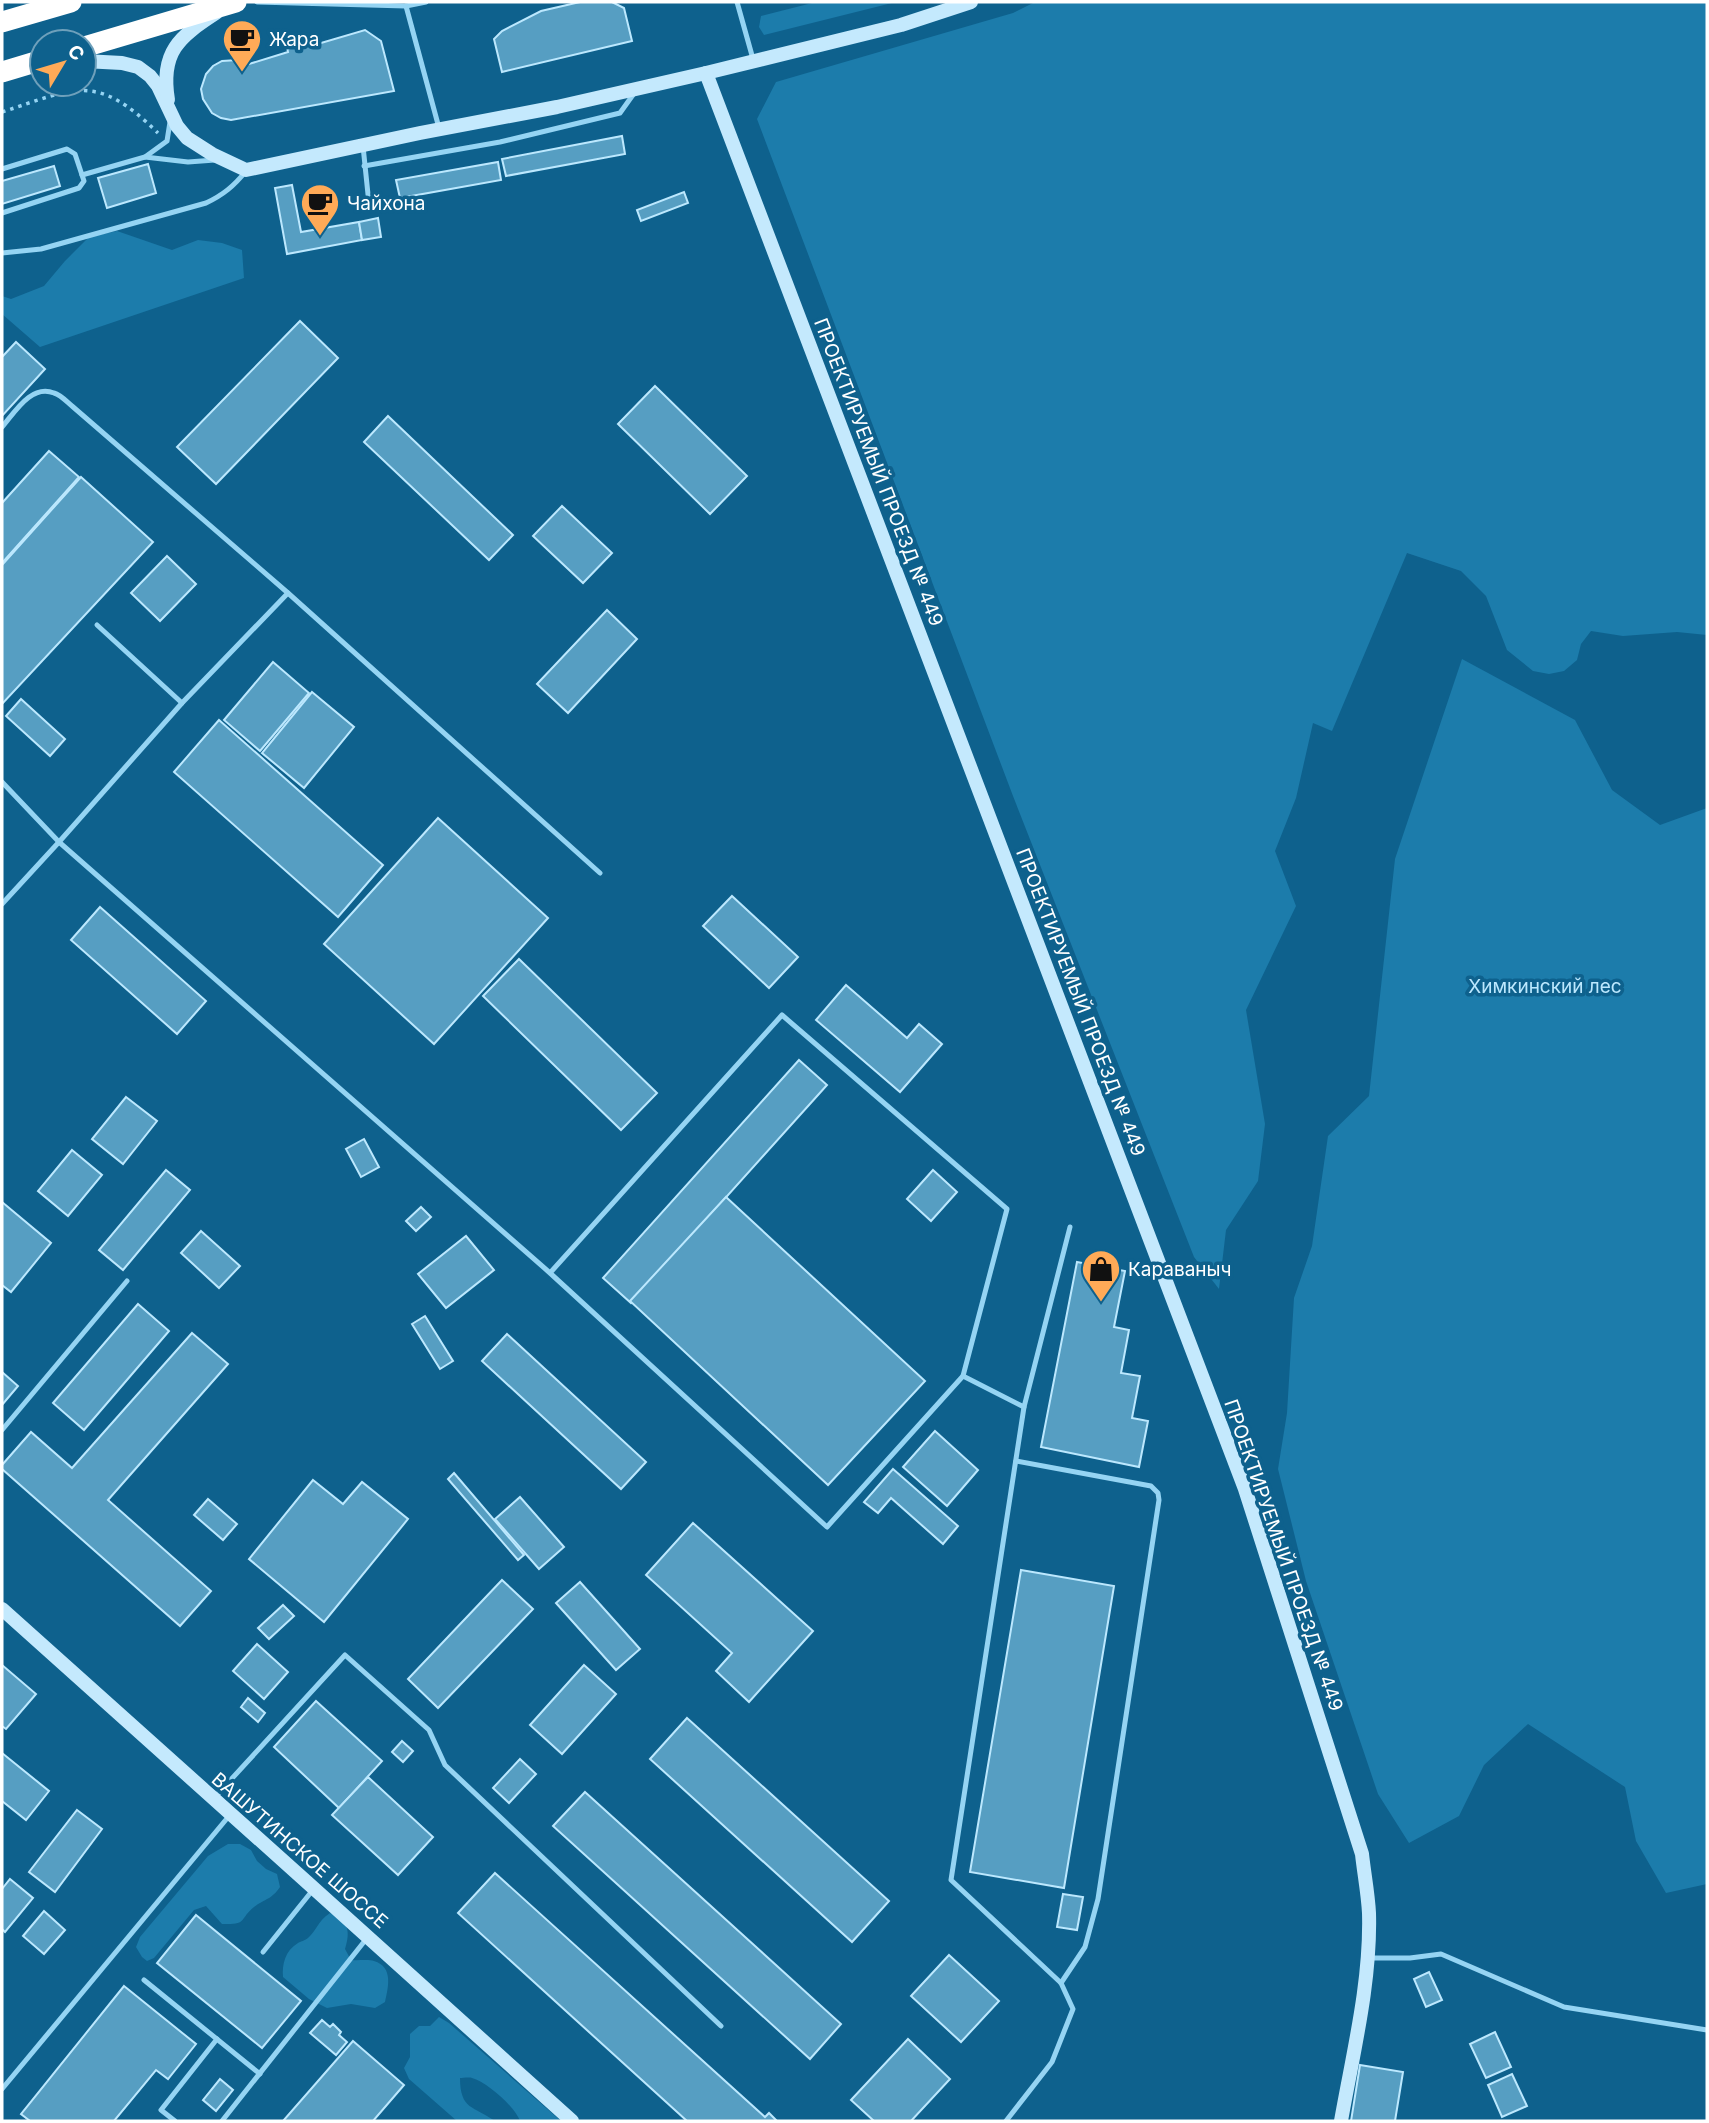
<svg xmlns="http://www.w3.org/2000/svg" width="1709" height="2123" viewBox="0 0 1709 2123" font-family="Inter,sans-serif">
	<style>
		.green { fill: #1c7cab }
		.building { fill: #569ec2; stroke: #bce8fe; stroke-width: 2 }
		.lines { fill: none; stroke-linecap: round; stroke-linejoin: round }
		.path { stroke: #95d4f3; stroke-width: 3.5; stroke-dasharray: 3.5 5; stroke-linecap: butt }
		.lane { stroke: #95d4f3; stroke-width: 5 }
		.secondary { stroke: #c4e9fd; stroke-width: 14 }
		.highway { stroke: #fff; stroke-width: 21 }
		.labels { text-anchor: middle; stroke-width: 7; stroke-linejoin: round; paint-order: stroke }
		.poi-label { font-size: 19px; fill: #fff; stroke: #0e618d; text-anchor: start }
		.street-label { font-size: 19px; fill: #fff; stroke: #0e618d }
		.park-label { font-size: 19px; fill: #bce8fe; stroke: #0e618d }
	</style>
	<rect width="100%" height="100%" fill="#0e618d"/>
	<g class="green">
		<polygon points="816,2 896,2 764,35 759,27 761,16"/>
		<polygon points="1035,2 1707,2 1707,635 1677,632 1623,636 1591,631 1581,644 1577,660 1564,671 1549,674 1533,671 1507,650 1486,596 1461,571 1407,553 1332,731 1313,723 1296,798 1275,851 1296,906 1246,1010 1265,1124 1258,1181 1226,1230 1219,1289 1194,1257 1013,796 757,119 776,82 1013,13"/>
		<polygon points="117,231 172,250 198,240 222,243 242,250 244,278 40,347 2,314 2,296 11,299 44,286 65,261 89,237"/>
		<polygon points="1462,659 1575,720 1612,790 1660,825 1707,808 1707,1884 1666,1893 1636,1841 1625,1787 1528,1724 1484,1765 1459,1816 1409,1843 1378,1794 1306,1581 1278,1469 1287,1413 1294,1298 1312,1246 1328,1136 1369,1096 1395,859"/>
		<path d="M228,1844H240L251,1850L257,1861L266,1869L277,1874L280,1887C271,1900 266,1898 254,1907C239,1919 248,1925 222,1924L206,1906L194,1910L154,1958L147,1961L142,1957L136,1947L140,1937L208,1856Z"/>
		<path d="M330,1913C348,1920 351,1931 345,1949L351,1960C358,1961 368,1959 374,1961C394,1967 388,1988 385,2002L375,2008L351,2004L327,2008L309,1999L283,1977C282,1964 285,1951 298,1943C302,1941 304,1941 308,1938C317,1930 317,1922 330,1913Z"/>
		<path d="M439,2017L449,2023L561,2121H520C515,2107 487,2082 472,2078C470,2077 462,2078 460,2078C460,2110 474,2106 495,2121H457L409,2079L404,2068L410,2057V2034L419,2026H430Z"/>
	</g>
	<g class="building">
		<polygon points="580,2 612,2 624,8 632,41 502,72 494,39 502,31 541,11"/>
		<polygon points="365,30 381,41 394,91 231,120 221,118 212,113 203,99 201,89 206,74 213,66 222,61 238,60 249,64 288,52 286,43 301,38 304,48"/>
		<polygon points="622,136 625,154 506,176 502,159"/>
		<polygon points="498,162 501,180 400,198 396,180"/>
		<polygon points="148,164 156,193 107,208 98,178"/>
		<polygon points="54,166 60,186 2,204 2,181"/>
		<polygon points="292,185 301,232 359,222 362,240 287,254 275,188"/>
		<polygon points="684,192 688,203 641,221 637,210"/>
		<polygon points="378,218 381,237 362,240 359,222"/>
		<polygon points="300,321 338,358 216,484 177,447"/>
		<polygon points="16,342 45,369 2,416 2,357"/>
		<polygon points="655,386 747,476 710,514 618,424"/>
		<polygon points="388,416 513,535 489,560 364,442"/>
		<polygon points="49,451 79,477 2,563 2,503"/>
		<polygon points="81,477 153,542 2,704 2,565"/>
		<polygon points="562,506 612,553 583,583 533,536"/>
		<polygon points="167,556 196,584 160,621 131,593"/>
		<polygon points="607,610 637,639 568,713 537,684"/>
		<polygon points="273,662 309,693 260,751 224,720"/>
		<polygon points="312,692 354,727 304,788 262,753"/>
		<polygon points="21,699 65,739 50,756 6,716"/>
		<polygon points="219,720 383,865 338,917 174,772"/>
		<polygon points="438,818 548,918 434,1044 324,944"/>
		<polygon points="732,896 798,957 769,988 703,926"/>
		<polygon points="100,907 206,1001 177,1034 71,940"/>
		<polygon points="519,959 657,1093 621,1130 483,996"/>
		<polygon points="846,985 907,1038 919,1024 942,1044 900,1092 816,1020"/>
		<polygon points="799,1060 827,1085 631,1303 603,1278"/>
		<polygon points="126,1097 157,1121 123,1164 92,1139"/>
		<polygon points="364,1139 379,1167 361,1177 346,1149"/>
		<polygon points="72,1150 102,1175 68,1216 38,1191"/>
		<polygon points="166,1170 190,1190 123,1270 99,1250"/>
		<polygon points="933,1170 957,1192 931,1221 907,1199"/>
		<polygon points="726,1197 925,1381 828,1485 630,1301"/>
		<polygon points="2,1202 51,1243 11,1292 2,1285"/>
		<polygon points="421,1207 431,1217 416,1231 406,1221"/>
		<polygon points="201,1231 240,1266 219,1288 181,1253"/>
		<polygon points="466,1236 494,1270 446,1308 418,1274"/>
		<polygon points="1077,1262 1125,1271 1114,1327 1129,1330 1121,1373 1140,1376 1132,1418 1148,1421 1139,1467 1041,1447"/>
		<polygon points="138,1304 169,1331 84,1430 53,1403"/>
		<polygon points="425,1316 453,1361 440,1369 412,1324"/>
		<polygon points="192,1333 228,1364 108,1500 211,1591 180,1626 2,1469 2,1465 31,1432 72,1468"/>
		<polygon points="507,1334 646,1462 621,1489 482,1361"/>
		<polygon points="2,1372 18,1386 2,1405"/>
		<polygon points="935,1431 978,1470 947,1506 903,1467"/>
		<polygon points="893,1469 958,1526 943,1544 891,1498 878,1513 864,1502"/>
		<polygon points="454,1473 524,1555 518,1560 448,1479"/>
		<polygon points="313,1480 343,1504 362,1482 408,1519 324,1622 249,1559"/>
		<polygon points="520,1497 564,1547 539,1569 495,1519"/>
		<polygon points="208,1499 237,1524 223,1540 194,1515"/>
		<polygon points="693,1523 813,1631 749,1702 716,1671 732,1653 646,1575"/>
		<polygon points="1021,1570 1114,1586 1064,1888 970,1872"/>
		<polygon points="502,1580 533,1609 438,1708 408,1679"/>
		<polygon points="580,1582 640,1649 616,1670 556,1603"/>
		<polygon points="283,1605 294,1616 269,1639 258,1628"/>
		<polygon points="257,1644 288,1672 264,1699 233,1671"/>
		<polygon points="2,1665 36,1694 6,1729 2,1726"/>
		<polygon points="584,1665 616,1694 562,1754 530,1725"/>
		<polygon points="248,1698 265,1713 258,1722 241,1707"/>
		<polygon points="316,1701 382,1761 339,1808 274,1747"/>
		<polygon points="687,1718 889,1901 852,1942 650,1759"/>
		<polygon points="402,1741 413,1751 403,1762 392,1752"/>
		<polygon points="2,1753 49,1791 26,1820 2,1801"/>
		<polygon points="520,1759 536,1774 509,1803 493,1788"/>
		<polygon points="368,1777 433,1837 398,1875 332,1815"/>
		<polygon points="585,1792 841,2024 810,2059 553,1826"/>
		<polygon points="77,1810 102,1829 55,1892 29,1872"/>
		<polygon points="495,1873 765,2117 769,2113 777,2121 687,2121 458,1913"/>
		<polygon points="10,1879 33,1898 5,1932 2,1929 2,1889"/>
		<polygon points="1063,1894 1083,1897 1077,1930 1057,1927"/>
		<polygon points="44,1911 65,1930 44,1954 23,1936"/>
		<polygon points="196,1915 301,2001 262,2048 157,1963"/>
		<polygon points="949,1955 999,2001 961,2042 911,1996"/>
		<polygon points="1429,1972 1442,2000 1426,2007 1414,1979"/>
		<polygon points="124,1986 196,2044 168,2079 156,2070 114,2121 30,2121 21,2114"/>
		<polygon points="322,2020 330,2027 333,2024 341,2032 339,2035 347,2042 336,2055 310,2033"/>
		<polygon points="1495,2032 1511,2067 1486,2078 1470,2044"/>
		<polygon points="908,2039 950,2079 911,2121 874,2121 851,2100"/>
		<polygon points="353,2041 404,2085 373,2121 283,2121"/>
		<polygon points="1360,2065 1403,2072 1395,2121 1351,2121"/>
		<polygon points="1512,2074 1527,2106 1502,2117 1488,2085"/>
		<polygon points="220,2079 233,2090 216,2111 203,2100"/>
	</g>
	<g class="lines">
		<path class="path" d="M2,112C76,88 96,72 158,133"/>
		<g class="lane">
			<polyline points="257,2 406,6 426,2"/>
			<polyline points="737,2 753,59"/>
			<polyline points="406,6 439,128"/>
			<polyline points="363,146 369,204"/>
			<polyline points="145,157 188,162 215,160"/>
			<polyline points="364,166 500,142 620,113 635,92"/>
			<polyline points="2,169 67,149 75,154 84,181 79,188 2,213"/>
			<polyline points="82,175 145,157 167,141 170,122"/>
			<path d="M2,253L41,249L206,203C223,195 234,186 246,171"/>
			<path d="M2,427C15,412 31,384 54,393C61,395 67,402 72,406L288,593L600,873"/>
			<polyline points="97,625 182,703"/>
			<polyline points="2,782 59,842 182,703 288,593"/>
			<polyline points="2,904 59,842 550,1273 827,1527 963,1376 1007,1209 782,1015 550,1273"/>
			<polyline points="963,1376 1024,1407 1070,1227"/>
			<polyline points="2,1430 127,1281"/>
			<polyline points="1016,1461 1151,1486 1158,1493 1159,1500 1098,1899 1085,1947 1061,1983"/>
			<polyline points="215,1797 345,1655 429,1730 445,1765 721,2026"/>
			<polyline points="263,1952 312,1891"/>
			<polyline points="1370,1958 1410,1958 1441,1954 1564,2007 1707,2030"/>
			<polyline points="144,1980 260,2074"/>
			<polyline points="2,2089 229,1816"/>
			<polyline points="175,2121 161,2110 217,2039"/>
			<polyline points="222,2121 367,1938"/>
			<polyline points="1006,2121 1052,2062 1073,2009 1061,1983 951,1880 1024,1407"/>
		</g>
		<g class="secondary">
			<polyline points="84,61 122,63 138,67 150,76 158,86 177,126 187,138 212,154 246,170 420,133 557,107 706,73 901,25 971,2"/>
			<path d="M706,73L1245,1489L1362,1854C1364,1873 1368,1893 1369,1913C1371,1982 1353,2053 1341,2121"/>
			<path d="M168,100C160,52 179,37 216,13"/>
			<path d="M2,1609C192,1780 383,1949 572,2121"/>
		</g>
		<g class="highway">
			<polyline points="2,22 71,2"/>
			<polyline points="84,47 236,2"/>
			<polyline points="2,72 42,60"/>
		</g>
	</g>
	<defs>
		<g id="cafe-pin" transform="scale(2.0125)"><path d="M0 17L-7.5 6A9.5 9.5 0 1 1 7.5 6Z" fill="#ffaa57" stroke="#0e618d"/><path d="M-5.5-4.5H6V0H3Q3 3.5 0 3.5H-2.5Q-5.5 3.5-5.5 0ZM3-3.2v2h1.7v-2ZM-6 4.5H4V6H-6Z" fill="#111"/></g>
		<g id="shop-pin" transform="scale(2.0125)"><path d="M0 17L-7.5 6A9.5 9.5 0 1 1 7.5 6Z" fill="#ffaa57" stroke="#0e618d"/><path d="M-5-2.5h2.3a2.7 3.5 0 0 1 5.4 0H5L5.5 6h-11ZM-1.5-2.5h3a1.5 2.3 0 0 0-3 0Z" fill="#111"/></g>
	</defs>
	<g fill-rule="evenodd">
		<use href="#cafe-pin" x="242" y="39"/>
		<use href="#cafe-pin" x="320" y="203"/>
		<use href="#shop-pin" x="1101" y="1269"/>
	</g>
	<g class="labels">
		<g class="poi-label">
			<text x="269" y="46">Жара</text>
			<text x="347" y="210">Чайхона</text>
			<text x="1128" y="1276">Караваныч</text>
		</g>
		<g class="street-label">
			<text transform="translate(879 472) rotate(69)" y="7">ПРОЕКТИРУЕМЫЙ ПРОЕЗД № 449</text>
			<text transform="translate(1081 1002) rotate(69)" y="7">ПРОЕКТИРУЕМЫЙ ПРОЕЗД № 449</text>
			<text transform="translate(1284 1555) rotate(71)" y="7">ПРОЕКТИРУЕМЫЙ ПРОЕЗД № 449</text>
			<text transform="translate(300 1850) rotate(41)" y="7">ВАШУТИНСКОЕ ШОССЕ</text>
		</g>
		<g class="park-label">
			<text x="1545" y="993">Химкинский лес</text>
		</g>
	</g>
	<rect width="1709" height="2123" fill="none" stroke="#ffffff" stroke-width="7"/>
	<g transform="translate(63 63) rotate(52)"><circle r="33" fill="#0e618d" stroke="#6ea0bb" stroke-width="2"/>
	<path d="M0-5L12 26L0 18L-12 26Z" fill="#ffaa57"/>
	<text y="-10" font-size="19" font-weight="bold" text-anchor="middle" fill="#ffffff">С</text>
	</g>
</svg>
